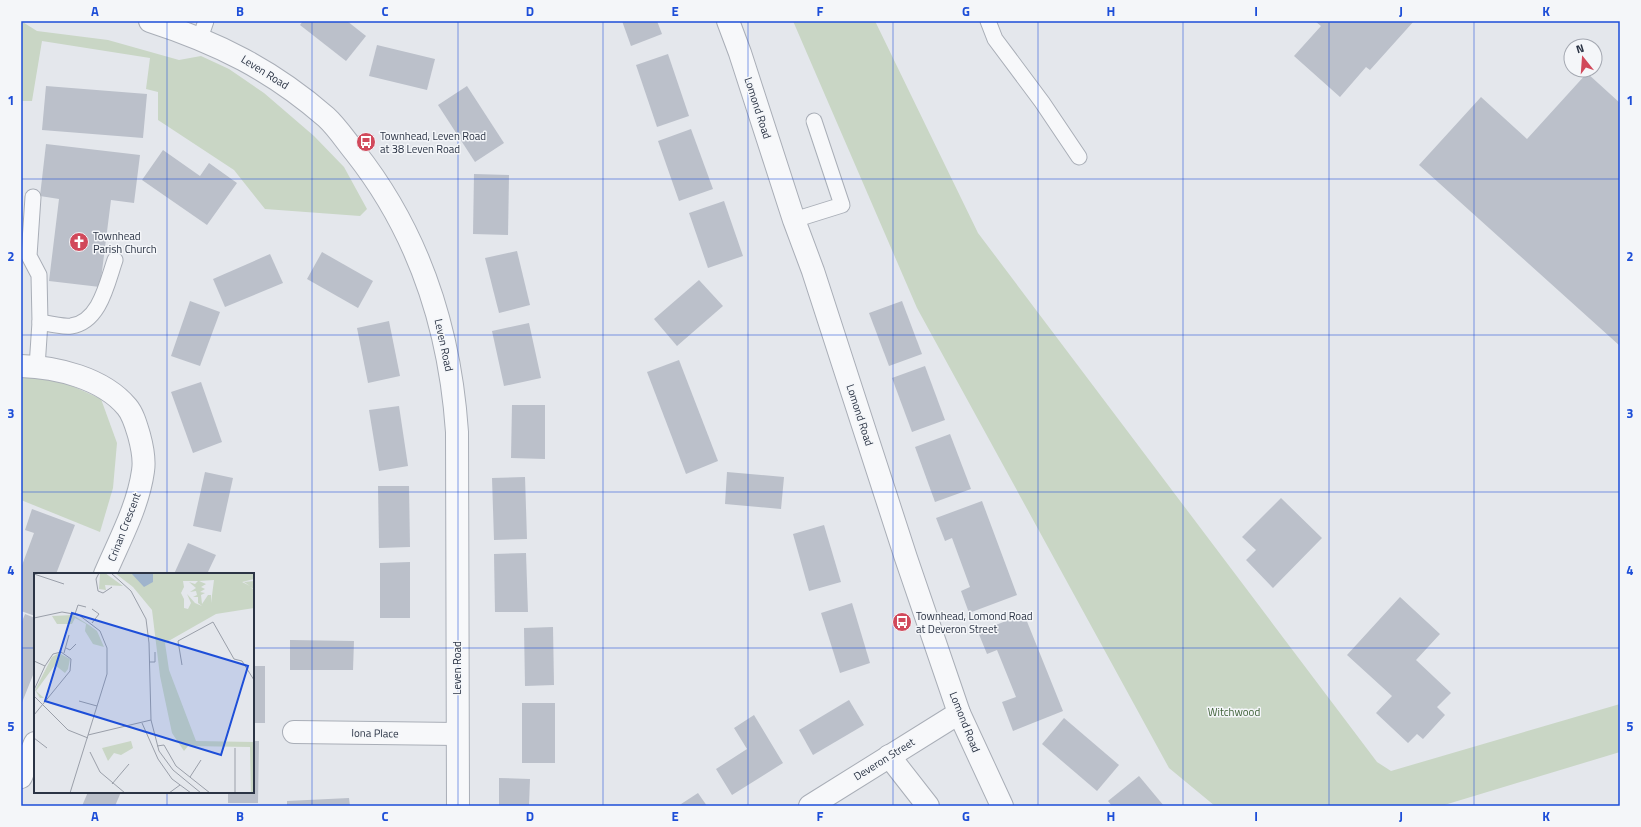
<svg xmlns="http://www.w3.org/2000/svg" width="1641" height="827" viewBox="0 0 1641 827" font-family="'Titillium Web',sans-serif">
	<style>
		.green { fill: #c9d6c5 }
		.building { fill: #bbc0ca }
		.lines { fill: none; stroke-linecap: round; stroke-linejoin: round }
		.service-casing { stroke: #a9aeb7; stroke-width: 17 }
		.minor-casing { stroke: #a9aeb7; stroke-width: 24 }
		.tertiary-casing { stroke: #a9aeb7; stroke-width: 24 }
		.service { stroke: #f7f8fa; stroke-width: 15 }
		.minor { stroke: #f7f8fa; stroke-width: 22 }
		.tertiary { stroke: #f7f8fa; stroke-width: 22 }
		.grid { fill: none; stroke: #1d4ed8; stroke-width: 1; stroke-opacity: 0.55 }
		.labels { text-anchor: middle; stroke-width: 3; stroke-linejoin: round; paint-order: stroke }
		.street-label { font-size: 11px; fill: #2b3445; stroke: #f4f6f9 }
		.poi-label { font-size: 11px; fill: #2b3445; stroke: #f4f6f9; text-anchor: start }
		.park-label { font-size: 11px; fill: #3f6138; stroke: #f4f6f9 }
		.inset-road { fill: none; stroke: #9a9fa9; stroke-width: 1 }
		.view { fill: #1d4ed8; fill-opacity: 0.15; stroke: #1d4ed8; stroke-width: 2 }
		.inset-edge { fill: none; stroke: #2b3445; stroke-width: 2 }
		.neatline { fill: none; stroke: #1d4ed8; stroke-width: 1.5 }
		.grid-label { font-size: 13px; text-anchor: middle; font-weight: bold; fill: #1d4ed8 }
	</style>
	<rect width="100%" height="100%" fill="#e4e7ec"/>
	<g class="green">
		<polygon points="21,21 37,31 108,40 179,60 201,56 229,69 264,93 314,136 344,167 367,209 360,216 265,209 234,170 158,120 158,92 146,89 150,58 42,41 32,101 21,101"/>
		<polygon points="793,21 875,21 978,233 1377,762 1391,771 1620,704 1620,752 1441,806 1215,806 1169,768 917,308"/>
		<polygon points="21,376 59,380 101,399 117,443 113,488 100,532 21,500"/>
	</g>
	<g class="building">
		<polygon points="303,21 347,21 366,36 346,61 300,25"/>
		<polygon points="622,21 657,21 662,34 631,46"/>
		<polygon points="1315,21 1414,21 1370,70 1366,67 1340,97 1294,56 1321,26"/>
		<polygon points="377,45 435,59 427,90 369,76"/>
		<polygon points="668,54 689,116 657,127 636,65"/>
		<polygon points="1587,73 1620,103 1620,346 1419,165 1481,97 1527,139"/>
		<polygon points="46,86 147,94 143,138 42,130"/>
		<polygon points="467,86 504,143 475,162 438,105"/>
		<polygon points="691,129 713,189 679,201 658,141"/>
		<polygon points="46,144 140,155 134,203 111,200 100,287 49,281 59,199 40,196"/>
		<polygon points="163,150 200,176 209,163 237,183 207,225 142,180"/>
		<polygon points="474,174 509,175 508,235 473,234"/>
		<polygon points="724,201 743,256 708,268 689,213"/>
		<polygon points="517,251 530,305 499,313 485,258"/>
		<polygon points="322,252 373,281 358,308 307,279"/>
		<polygon points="270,254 283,283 225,307 213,279"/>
		<polygon points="699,280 723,306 677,346 654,319"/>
		<polygon points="190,301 220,312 200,366 171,356"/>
		<polygon points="902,301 922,354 889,366 869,313"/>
		<polygon points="389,321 400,376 368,383 357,328"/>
		<polygon points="529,323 541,378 504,386 492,331"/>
		<polygon points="679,360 718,461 686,474 647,372"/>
		<polygon points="925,366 945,420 912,432 892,378"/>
		<polygon points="201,382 222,442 193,453 171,392"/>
		<polygon points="512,405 545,405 545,459 511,458"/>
		<polygon points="399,406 408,466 379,471 369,410"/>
		<polygon points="950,434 971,489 935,502 915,447"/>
		<polygon points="205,472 233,478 221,532 193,526"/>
		<polygon points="727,472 784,477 781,509 725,504"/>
		<polygon points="525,477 527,539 494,540 492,478"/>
		<polygon points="378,486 409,486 410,547 379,548"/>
		<polygon points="1281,498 1322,538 1273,588 1246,560 1256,550 1242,537"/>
		<polygon points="982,501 1017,595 969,613 961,591 970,587 952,538 945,541 936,518"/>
		<polygon points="32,509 75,525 56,574 35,574 35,616 21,611 21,568 34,533 25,530"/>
		<polygon points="824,525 841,582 809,591 793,534"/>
		<polygon points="188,543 216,555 207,574 174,574"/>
		<polygon points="526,553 528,612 495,612 494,554"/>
		<polygon points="410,562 410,618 380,618 380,563"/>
		<polygon points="1400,597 1440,634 1416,660 1451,693 1437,707 1445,715 1423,739 1417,734 1408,743 1376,713 1392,696 1347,655"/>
		<polygon points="852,603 870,663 840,673 821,613"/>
		<polygon points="25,614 35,618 35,670 21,705 21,624"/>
		<polygon points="1024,614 1063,711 1013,731 1002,702 1016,697 997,650 987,654 978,632"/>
		<polygon points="553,627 554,685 525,686 524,628"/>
		<polygon points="290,640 354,641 353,670 290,670"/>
		<rect x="253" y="666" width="12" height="57"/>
		<polygon points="849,700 864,725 813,755 799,730"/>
		<rect x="522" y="703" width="33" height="60"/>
		<polygon points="754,715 783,763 732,795 716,769 747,749 734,728"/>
		<polygon points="1064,718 1119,765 1097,791 1042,744"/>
		<polygon points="253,741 259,741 258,803 228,803 228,792 253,792"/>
		<polygon points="1139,776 1164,806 1112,806 1108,801"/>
		<polygon points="499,778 530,779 529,806 499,806"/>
		<polygon points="88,792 121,792 115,806 82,806"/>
		<polygon points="698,793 707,806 678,806"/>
		<polygon points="349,798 350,806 287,806 287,801"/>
	</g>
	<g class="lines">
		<g class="service-casing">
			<g id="service">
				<polyline points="988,21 995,39 1042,102 1079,157"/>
				<polyline points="200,38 206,21"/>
				<polyline points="33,197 29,256 39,275 40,322 37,367"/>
				<polyline points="794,220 842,205 814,121"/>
				<path d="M40,322C50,324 62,327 71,326C100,322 107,283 115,260"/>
			</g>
		</g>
		<g class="minor-casing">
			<g id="minor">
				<path d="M150,21C218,43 272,70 326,117C337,127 346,141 355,152C419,233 450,330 457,432L458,806"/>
				<path d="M21,366C56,367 103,378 127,407C133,414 136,425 139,435C142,446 145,459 143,471C138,507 119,541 105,574"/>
				<polyline points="294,732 457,734"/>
				<polyline points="889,756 928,806"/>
				<polyline points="21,777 35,743"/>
				<polyline points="810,806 959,713"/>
			</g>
		</g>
		<g class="tertiary-casing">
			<polyline id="tertiary" points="728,21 740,53 794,220 813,271 906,558 959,713 1002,806"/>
		</g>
		<use href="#service" class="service"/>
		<use href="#minor" class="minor"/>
		<use href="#tertiary" class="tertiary"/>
	</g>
	<path class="grid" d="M167,21V574M312,21V806M458,21V806M603,21V806M748,21V806M893,21V806M1038,21V806M1183,21V806M1329,21V806M1474,21V806M21,179H1620M21,335H1620M21,492H1620M21,648H35M253,648H1620M167,792V806"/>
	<defs>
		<g id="bus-disc" transform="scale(1)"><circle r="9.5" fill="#d1495b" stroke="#f4f6f9"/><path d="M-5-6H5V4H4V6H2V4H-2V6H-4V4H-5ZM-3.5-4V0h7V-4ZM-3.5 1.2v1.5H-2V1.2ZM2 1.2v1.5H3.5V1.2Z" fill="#fff"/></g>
		<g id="church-disc" transform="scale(1)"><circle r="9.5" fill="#d1495b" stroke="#f4f6f9"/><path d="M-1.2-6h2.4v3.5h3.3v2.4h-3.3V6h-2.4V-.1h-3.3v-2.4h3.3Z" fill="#fff"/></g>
	</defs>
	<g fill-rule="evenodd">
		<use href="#bus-disc" x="366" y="142"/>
		<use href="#church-disc" x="79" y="242"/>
		<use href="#bus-disc" x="902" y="622"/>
	</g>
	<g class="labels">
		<g class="street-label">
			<text transform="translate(265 72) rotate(32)" y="4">Leven Road</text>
			<text transform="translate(758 108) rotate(72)" y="4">Lomond Road</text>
			<text transform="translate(444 345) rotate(78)" y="4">Leven Road</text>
			<text transform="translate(860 415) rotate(72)" y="4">Lomond Road</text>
			<text transform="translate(124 527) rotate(-69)" y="4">Crinan Crescent</text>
			<text transform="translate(457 668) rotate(-90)" y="4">Leven Road</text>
			<text transform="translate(965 722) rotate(68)" y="4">Lomond Road</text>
			<text transform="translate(375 733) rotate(1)" y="4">Iona Place</text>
			<text transform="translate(884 759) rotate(-32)" y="4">Deveron Street</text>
		</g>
		<g class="poi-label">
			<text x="380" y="140">Townhead, Leven Road<tspan x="380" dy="13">at 38 Leven Road</tspan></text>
			<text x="93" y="240">Townhead<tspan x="93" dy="13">Parish Church</tspan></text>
			<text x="916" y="620">Townhead, Lomond Road<tspan x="916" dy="13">at Deveron Street</tspan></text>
		</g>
		<g class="park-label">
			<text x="1234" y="716">Witchwood</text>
		</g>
	</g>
	<g transform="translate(34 573)">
		<rect width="220" height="220" fill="#e4e7ec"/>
		<path d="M66,0H71L89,13L71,12L72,17L65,16ZM81,0H97L119,9V0H220V6L208,9L216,13L210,9L220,8V16L216,14L220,17V35L182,41L131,70L135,97L162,168L220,169V220H217L216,174L154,173L150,178L138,160L126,103L118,37L99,14ZM180,7L177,30V22H174L168,31L167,22L171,20L166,19L171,16L167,14L172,11L165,8ZM149,8H164L161,11L155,9L162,15L156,19L162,18L163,22L159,24H164V30L168,33L161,30L153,21L157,30L154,36L150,35V26L147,20L150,14ZM39,42L55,52L63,58L70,74L59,71L51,58L52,51L41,45L38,51H23L18,43ZM25,80L36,86L34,96L31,100L21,92L2,118L10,125H6L1,117L18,84ZM97,168L99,175L87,182L80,180L74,188L68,175Z" fill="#c9d6c5" fill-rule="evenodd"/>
		<path d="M97,0H119V9L110,14Z" fill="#9fb4cc"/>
		<path class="inset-road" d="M65,0L62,6L64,18L69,20L78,14M77,0L97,18L112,46L115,70L117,147L125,178L139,197L167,220M0,1L30,11M41,41L44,32L52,34M0,45L28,39L45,42L66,58L73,75V101L36,220M58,50L65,41L58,36M32,75L36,77L42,71M30,80L35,62M0,88L11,93M116,89H121V79M148,92L144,68L179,49L200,86L208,88L220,107M0,117L11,93L19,81L27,79L37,86L36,98L0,142M0,123L34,157L54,165M45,128L63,133M108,150L124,186L138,206L157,220M54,162L117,147M0,165L13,175M123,173L130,172L142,193L176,220M56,179L66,199L91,220M156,204L167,187M78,211L95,191M135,220L146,212M201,220V175"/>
		<path class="view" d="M38,40L214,93L187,182L11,128Z"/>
		<rect width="220" height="220" class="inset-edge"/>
	</g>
	<rect width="1641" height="827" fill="none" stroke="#f4f6f9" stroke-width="44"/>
	<g transform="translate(1583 58) rotate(343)"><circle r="19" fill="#f4f6f9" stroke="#a4a8b1"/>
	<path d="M0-3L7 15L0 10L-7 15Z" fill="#d1495b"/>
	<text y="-6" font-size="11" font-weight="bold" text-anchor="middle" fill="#2b3445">N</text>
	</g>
	<rect x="22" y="22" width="1597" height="783" class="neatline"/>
	<g class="grid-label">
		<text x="95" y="16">A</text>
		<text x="240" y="16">B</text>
		<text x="385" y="16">C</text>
		<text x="530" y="16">D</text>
		<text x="675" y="16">E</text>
		<text x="820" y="16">F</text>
		<text x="966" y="16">G</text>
		<text x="1111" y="16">H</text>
		<text x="1256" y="16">I</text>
		<text x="1401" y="16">J</text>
		<text x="1546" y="16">K</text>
		<text x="11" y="105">1</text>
		<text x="1630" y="105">1</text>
		<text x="11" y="261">2</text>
		<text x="1630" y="261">2</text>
		<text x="11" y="418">3</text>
		<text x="1630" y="418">3</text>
		<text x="11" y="575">4</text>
		<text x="1630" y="575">4</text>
		<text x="11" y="731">5</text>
		<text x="1630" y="731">5</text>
		<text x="95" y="821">A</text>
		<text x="240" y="821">B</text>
		<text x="385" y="821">C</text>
		<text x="530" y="821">D</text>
		<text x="675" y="821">E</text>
		<text x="820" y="821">F</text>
		<text x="966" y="821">G</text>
		<text x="1111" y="821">H</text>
		<text x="1256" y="821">I</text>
		<text x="1401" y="821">J</text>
		<text x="1546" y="821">K</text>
	</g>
</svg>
